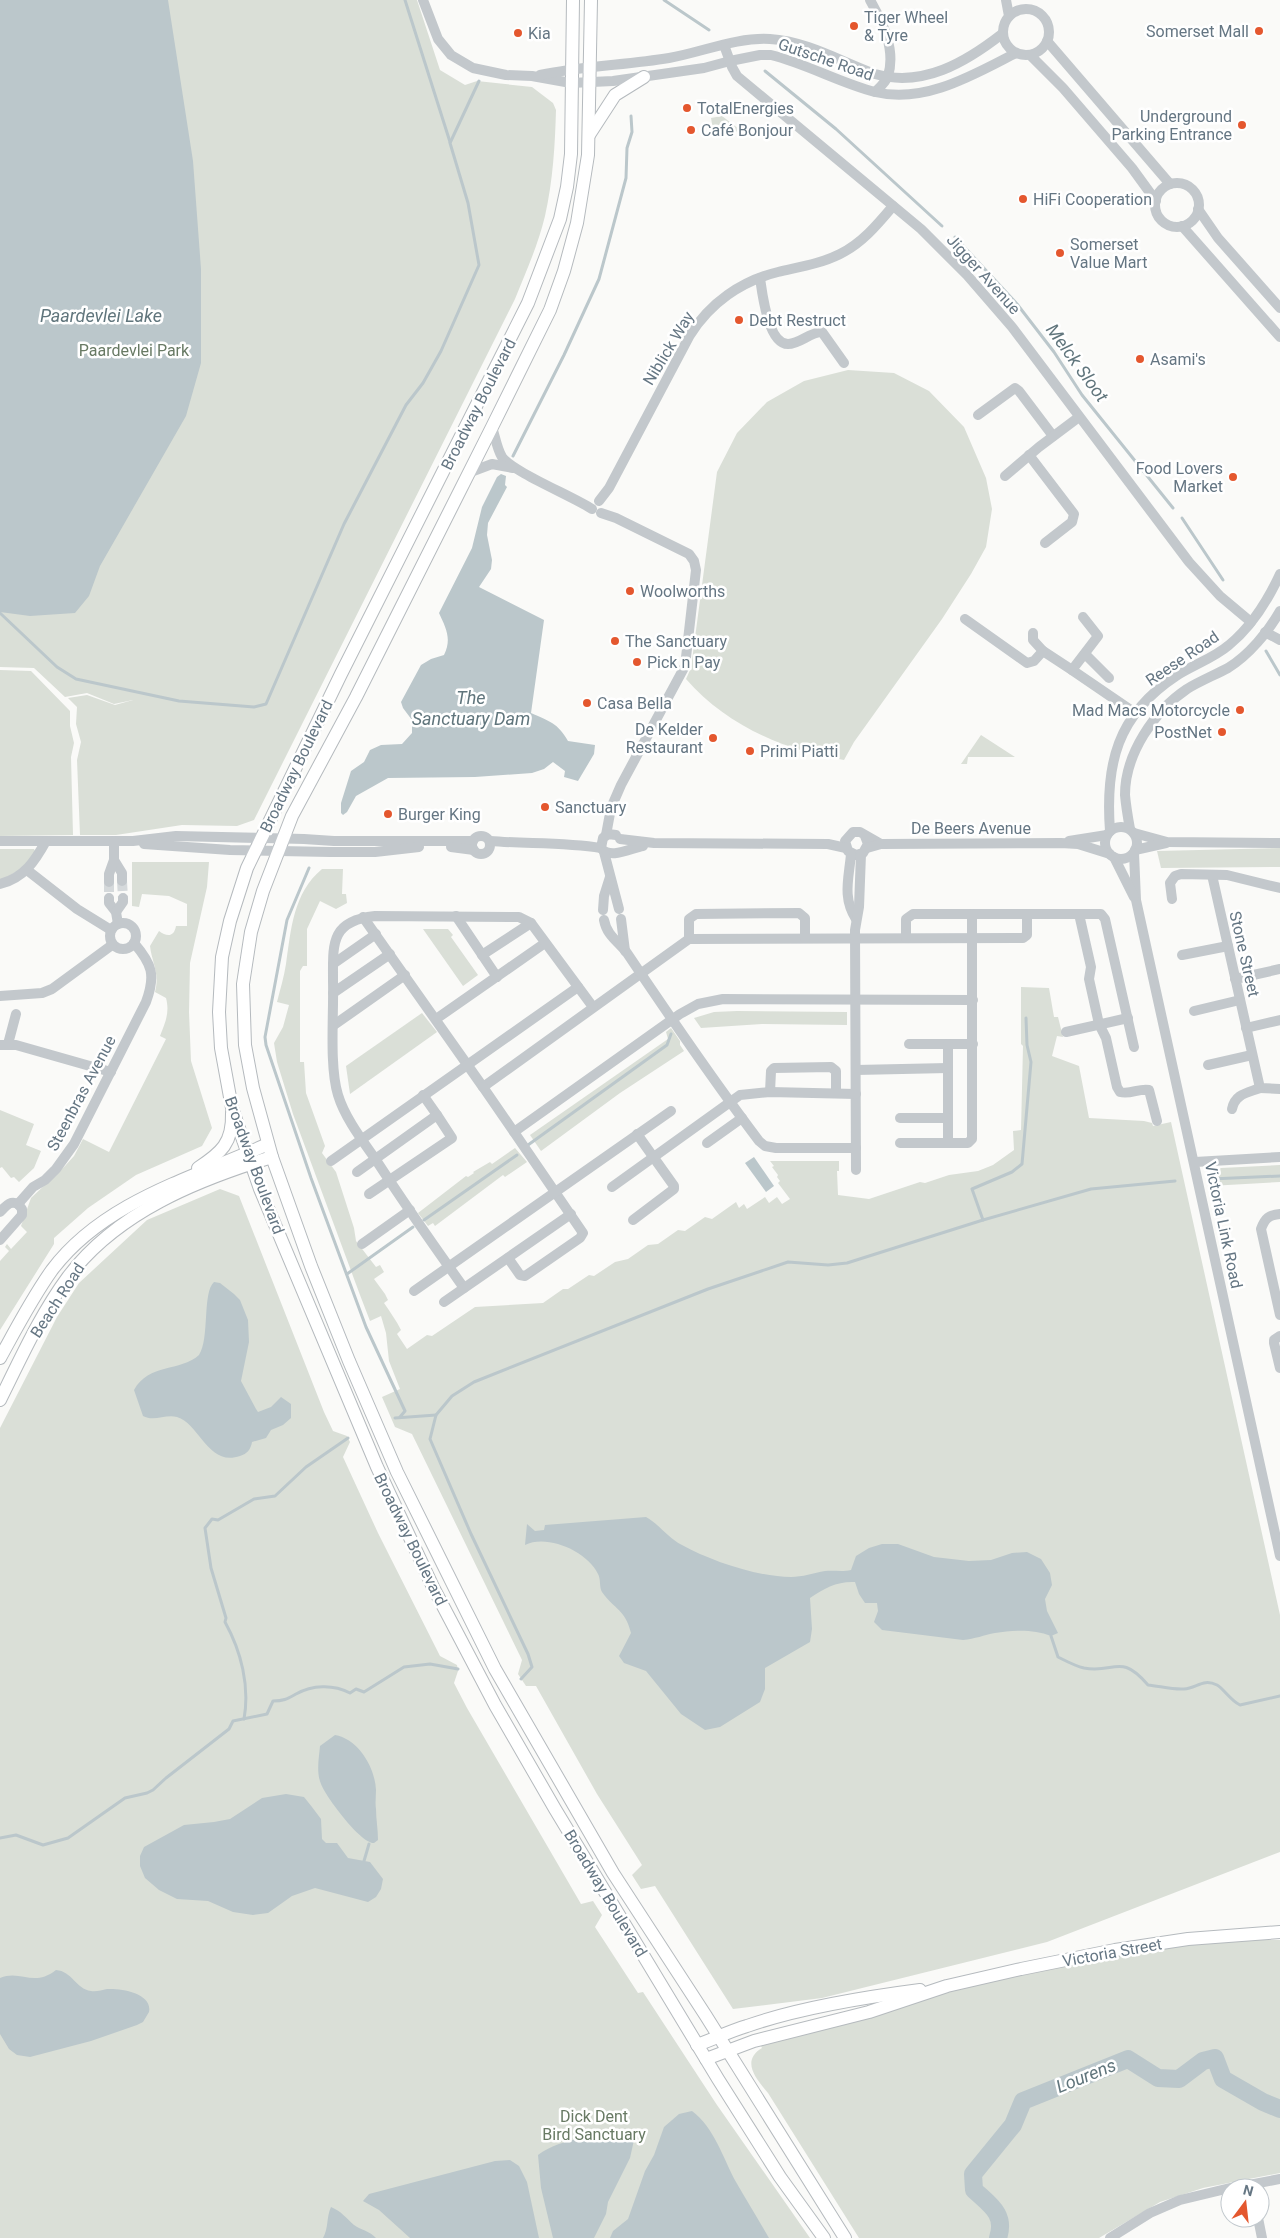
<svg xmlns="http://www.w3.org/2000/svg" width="1280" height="2238" viewBox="0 0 1280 2238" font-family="Roboto,sans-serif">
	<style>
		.green { fill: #dadfd7 }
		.water { fill: #bbc7cb }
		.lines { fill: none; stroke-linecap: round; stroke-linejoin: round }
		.stream { stroke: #bbc7cb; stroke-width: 3 }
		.river { stroke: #bbc7cb; stroke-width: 18 }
		.minor-tunnel { stroke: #d5d9db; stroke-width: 10; stroke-dasharray: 10 5; stroke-linecap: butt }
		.major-casing { stroke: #b5babe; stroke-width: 14 }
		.minor { stroke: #c3c8cc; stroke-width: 10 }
		.major { stroke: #fff; stroke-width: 12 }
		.poi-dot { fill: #e4572e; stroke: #fff; stroke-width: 2 }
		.labels { text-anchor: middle; stroke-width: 5; stroke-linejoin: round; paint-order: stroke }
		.poi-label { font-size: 16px; fill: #657683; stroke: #fff; text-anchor: start }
		.street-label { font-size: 16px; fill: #657683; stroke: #fff }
		.park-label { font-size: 16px; fill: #687a64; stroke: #fff }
		.water-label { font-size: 18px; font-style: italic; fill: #60757c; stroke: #fff }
	</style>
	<rect width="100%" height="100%" fill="#fafaf8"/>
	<g class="green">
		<path d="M0,0H417L440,70L465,85L477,81L532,87L553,103L556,110C555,145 553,181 545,216C538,245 526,272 515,299L254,820L237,826L182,825L116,835H80L77,760L81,742L76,724L77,707L68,698L87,695L115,705L133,700L114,704L87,693L65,697L34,668L0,667Z"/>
		<polygon points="722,116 739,129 739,131 714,135 711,118"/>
		<path d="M848,370L894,373L929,391L964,427L986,478L992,509L986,547L971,574L942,619L854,742L844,760C785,751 726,725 686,679L691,668L717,472L737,433L767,402L804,381Z"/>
		<polygon points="0,670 31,671 70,711 70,726 74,743 71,757 73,835 0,836"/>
		<polygon points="981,735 1015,757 968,757 967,764 961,764"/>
		<polygon points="1280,848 1280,867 1161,868 1157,851"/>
		<polygon points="0,849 34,849 35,851 26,866 0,881"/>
		<path d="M132,862H209L207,887L190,963L189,1012L191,1061L212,1128L202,1146L136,1175L88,1208L54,1238V1244L0,1330V1261L9,1251L5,1247L7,1244L11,1249L27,1232L21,1226L31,1198L65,1166L74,1156L83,1139L109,1152L166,1039L160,1036C165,1023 170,1013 166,998L155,992C160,973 152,963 150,946L159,931C167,937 174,937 176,926H187V904L169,896L142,894L139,907L132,906Z"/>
		<path d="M322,869H343L342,894H346L347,903L336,909L320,901L307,929V966H303L300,971V1062H304L306,1093L325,1146L322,1153L336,1172L354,1228L356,1241L376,1267L380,1265L384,1272L374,1279L385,1294L388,1300L384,1303C390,1312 396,1320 401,1330L397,1334L407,1349L427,1335L432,1336L475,1307L543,1303L563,1289H568L589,1275L594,1276L615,1262L628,1259L648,1245L658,1244L678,1230L685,1231L705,1217L712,1219L736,1202L739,1208L744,1204L747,1209L765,1197L769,1203L777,1197L782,1204L790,1199L778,1183L780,1181L777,1177L778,1175L772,1167L774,1166L770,1161H839V1171H837L838,1195L869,1199L920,1182L925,1183L949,1175L978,1171L993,1165L1014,1150L1013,1131L1021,1130L1023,1046L1021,1044V987L1049,988L1054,1017H1058L1063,1037L1057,1036L1052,1056L1079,1066L1089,1118L1144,1121L1152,1123L1153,1126L1171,1122L1280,1615V1852L1047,1942L822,1998L733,2009L655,1886L641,1889L632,1875L642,1865L597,1794L536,1686H526L518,1674L522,1660L412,1434L395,1427L382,1397L400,1389L389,1361L386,1333L381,1316L370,1321L360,1295L293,1114L277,1062L274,1043L283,1027L289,1005L277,1002C280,990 284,977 286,964C291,930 293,893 322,869Z"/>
		<polygon points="423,929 448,929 453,935 451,937 478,975 463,986"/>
		<polygon points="737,1011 847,1012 847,1025 762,1024 701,1028 694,1018 714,1012"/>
		<polygon points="422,1013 437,1032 350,1094 346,1066"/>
		<polygon points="671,1028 680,1041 680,1045 684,1051 620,1093 541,1151 530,1135 668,1039 666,1032"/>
		<polygon points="0,1110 34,1124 26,1145 41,1151 34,1168 19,1182 14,1177 11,1178 2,1167 0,1168"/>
		<polygon points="515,1148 527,1162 505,1177 503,1175 435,1226 433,1223 428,1226 418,1213 466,1176 468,1177 474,1173 473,1172 490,1162 492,1164"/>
		<polygon points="1280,1165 1280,1182 1210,1186 1209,1176 1221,1168"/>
		<polygon points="220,1189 239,1196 324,1412 333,1431 347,1436 350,1442 343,1457 378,1533 440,1656 457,1665 458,1671 454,1683 467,1708 581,1904 593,1901 602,1915 595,1927 638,1993 643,1992 717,2105 810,2238 0,2238 0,1428 57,1317 79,1283 147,1220"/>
		<path d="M1232,1940H1280V2173L1203,2188L1160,2202L1099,2238H859L768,2093C757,2080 740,2061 762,2048L761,2046C852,2022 941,1991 1033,1971C1098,1956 1165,1948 1232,1940Z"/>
	</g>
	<g class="water">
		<polygon points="0,0 168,0 193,161 201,269 201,363 186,416 100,566 89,596 75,613 30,616 0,612"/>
		<path d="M501,474L506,476L505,485L507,487L488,523L487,535L492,560L491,569L479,587L544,620L531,713C549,721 558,723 568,741L595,745L594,754L578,781L564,777L565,771L553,762L544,769L532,773L475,777L388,778L356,796L347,812L343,815L341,813V803L351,771L364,762L370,750L381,745L402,744L412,733V720L403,708L401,702L421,665L431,659L444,655C452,639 446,628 439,613L472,548L482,507L497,477Z"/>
		<polygon points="754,1157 774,1186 766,1192 745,1163"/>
		<path d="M214,1282L220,1283L234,1294L240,1300L248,1320L249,1342L241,1381L256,1409L258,1412L271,1407L281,1397L291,1404V1418L283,1425L271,1430L266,1438L252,1442C251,1449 247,1454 240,1456C208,1467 200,1424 177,1417C165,1414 154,1422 143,1416L134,1390C149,1363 180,1372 199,1355C210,1338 202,1293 214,1282Z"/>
		<path d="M646,1517C660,1525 668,1538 682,1545C711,1561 758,1577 791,1577C802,1577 814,1573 825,1571C834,1570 842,1572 851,1570L856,1556L869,1548L882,1544H898L934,1557L969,1561L991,1560L1012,1553L1027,1552L1041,1559L1050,1573L1052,1585L1045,1599L1047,1611L1058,1633L1051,1636C1034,1629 1013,1630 995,1633C984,1635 975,1639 963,1640L882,1630L874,1622L878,1611L877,1603H865L859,1594L855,1582C838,1581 824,1588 810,1598L812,1629L810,1642L765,1668V1689L760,1702L720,1727L705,1730L681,1714L646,1671L624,1663L619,1656L631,1633C625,1609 615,1610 602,1592C599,1587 601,1579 598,1574C587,1551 547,1534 525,1545L527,1524L535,1531L544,1530L545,1525Z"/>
		<path d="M335,1735C358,1739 375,1767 376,1790C376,1796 375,1803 376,1809C376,1819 378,1829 378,1840L374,1843C361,1844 326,1797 321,1784C316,1772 319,1758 320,1746Z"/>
		<polygon points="286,1794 304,1797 312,1807 321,1819 322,1839 326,1843 337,1843 348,1858 370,1862 383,1879 381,1889 376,1897 368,1902 315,1888 292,1896 268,1913 253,1915 233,1912 208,1901 177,1899 159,1890 145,1878 140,1866 140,1856 144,1847 184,1825 214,1822 230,1819 262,1798"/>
		<path d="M56,1970C72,1971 76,1989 91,1991C96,1992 102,1990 107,1989C120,1988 153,1993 149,2012L143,2022L137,2025L91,2041L30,2057L17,2055L9,2049L0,2034V1978C21,1969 33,1988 56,1970Z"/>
		<path d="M692,2111C714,2127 723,2158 736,2182C747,2201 758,2219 769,2238H610L613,2231L628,2219L645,2171L654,2155L664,2127L679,2114Z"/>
		<path d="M629,2129L636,2131L630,2158L608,2202L606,2214L594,2238H553L541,2188L538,2155C562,2137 600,2136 629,2129Z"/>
		<polygon points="510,2160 519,2166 527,2182 539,2238 410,2238 379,2210 363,2201 369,2194 495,2161"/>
		<path d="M331,2207C341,2211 346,2218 354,2225C361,2230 370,2231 376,2238H323C329,2227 326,2218 331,2207Z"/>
	</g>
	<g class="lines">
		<g class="stream">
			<polyline points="405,0 450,142"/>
			<polyline points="664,0 709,30"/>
			<polyline points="765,71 836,129 942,226"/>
			<polyline points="955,237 1017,304 1054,352 1082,395 1173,508"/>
			<polyline points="513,456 564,355 599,279 626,178 627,148 632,132 631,116"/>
			<polyline points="1182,518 1223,580"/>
			<polyline points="0,613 57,667 76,679 179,701 254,707 266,704 344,524 406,405 423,383 441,351 479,265 468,203 450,143 479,81"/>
			<polyline points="1266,651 1280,675"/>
			<polyline points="309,868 287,920 265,1037 266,1045 311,1178 366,1327 405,1411 400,1417"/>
			<polyline points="528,1145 667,1045 671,1034"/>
			<polyline points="1211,1179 1280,1176"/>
			<polyline points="424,1220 517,1155"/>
			<polyline points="983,1220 972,1189 1012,1172 1022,1164 1031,1062 1027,1045 1026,1018"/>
			<polyline points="347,1274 413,1227"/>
			<polyline points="395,1418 436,1415"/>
			<path d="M1051,1636L1058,1657C1066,1661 1075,1666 1084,1668C1115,1674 1120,1652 1148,1685C1159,1686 1173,1690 1184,1689C1197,1688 1203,1678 1217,1685C1224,1689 1230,1700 1240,1705L1280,1696"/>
			<polyline points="521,1679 532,1667 528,1654 471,1534 430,1439 436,1415 452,1396 474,1382 708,1289 788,1262 828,1265 847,1263 983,1220 1091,1189 1175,1181"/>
			<path d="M244,1719C250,1686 241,1651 225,1622L226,1618L211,1568L205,1528L212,1519L218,1520L254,1499L275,1496L306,1467L348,1438"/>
			<path d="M0,1838L16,1835L43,1845L68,1838L125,1798L147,1793L153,1790L166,1778L229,1729L233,1721L267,1714L273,1701C284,1701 287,1699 296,1694C312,1685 333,1684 350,1693L356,1689L364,1692L404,1667L430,1664L458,1669"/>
			<polyline points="364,1861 369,1844"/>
		</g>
		<path class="river" d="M998,2238C1006,2214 990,2205 974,2190L973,2174L1013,2125L1023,2101L1128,2059L1158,2078L1179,2079L1203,2061L1215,2058L1223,2079L1263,2102L1280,2109"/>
		<g class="minor-tunnel">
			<polyline points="122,881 123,898"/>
			<polyline points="109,882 109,898"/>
		</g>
		<g class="major-casing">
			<g id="major">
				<polyline points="573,0 571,154 567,187 560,219 528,303 341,674 247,868 230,921 222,957 219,1012 221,1048 232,1108 260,1189 377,1467 433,1587 495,1705 555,1809 718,2079 780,2177 824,2238"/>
				<polyline points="591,0 588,155 577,223 564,271 550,310 492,427 356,697 292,816 263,891 251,932 243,984 245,1045 253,1088 272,1157 311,1266 349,1361 397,1472 495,1669 613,1873 706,2016 845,2238"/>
				<polyline points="589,135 615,95 644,77"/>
				<path d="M198,1168C221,1153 233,1143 232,1113"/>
				<path d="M0,1358C16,1329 32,1298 52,1270C104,1201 193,1178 268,1144"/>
				<path d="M0,1400C21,1358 40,1315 68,1277C117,1212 197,1180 272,1157"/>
				<path d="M697,2045C714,2039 730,2031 747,2026C798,2008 866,1997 920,1990"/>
				<polyline points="706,2059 754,2041 869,2012 947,1986 1021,1969 1115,1950 1188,1939 1280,1932"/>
			</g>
		</g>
		<g class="minor">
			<path d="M423,0L438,39L451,55L473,68L506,75L532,76L571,83L613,81L704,68L730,61L760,55H771C807,64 840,83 875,92C925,104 973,75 1016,53"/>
			<path d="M870,0C883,23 896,50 888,76C886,82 879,88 875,92"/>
			<polyline points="1006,0 1009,16"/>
			<circle cx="1026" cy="32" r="23"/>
			<polyline points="1047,41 1170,184"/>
			<polyline points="724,45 732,67 737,76 921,229 967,275 1012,327 1189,562 1220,596 1251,622"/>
			<polyline points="1030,55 1063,88 1132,168 1156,201"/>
			<path d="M540,75C583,66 626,65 669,58C703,52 736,37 770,39C806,41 842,62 875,74C923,88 966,62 1002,34"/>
			<circle cx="1177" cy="205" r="22"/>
			<polyline points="1198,209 1218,238 1280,308"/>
			<polyline points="1182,226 1280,337"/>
			<path d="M760,278C762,292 768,344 788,344C800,344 810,332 822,332L844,363"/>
			<polyline points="978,415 1015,388 1019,391 1053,436"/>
			<path d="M492,427C495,436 497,449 502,457C513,472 572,496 592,509"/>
			<polyline points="1029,455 1074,514 1072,522 1045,543"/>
			<polyline points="468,473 492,464 513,468"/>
			<polyline points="1005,476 1039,447 1079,417"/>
			<path d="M599,501L609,488L690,335C710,303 741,281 778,272C799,267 820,264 840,254C862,243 877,225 893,206"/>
			<polyline points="601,513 616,518 689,554 694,561 696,570 685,666 621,785 611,808 606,835"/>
			<polyline points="1083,617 1098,636 1072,670 1135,713"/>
			<polyline points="965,619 1027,663 1034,661 1043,651 1072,670"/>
			<polyline points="1265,632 1280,640"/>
			<polyline points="1033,633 1033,640 1043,651"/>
			<polyline points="1085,654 1109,678"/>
			<circle cx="1121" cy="843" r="16"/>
			<path d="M1130,829C1128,818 1126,806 1125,795C1125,754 1154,711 1187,689C1200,681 1215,675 1228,668C1249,655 1268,632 1280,611"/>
			<path d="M1110,831C1105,764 1117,715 1176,676C1193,665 1214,658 1229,645C1251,627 1268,600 1280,574"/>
			<polyline points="1134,833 1167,842 1280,843"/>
			<path d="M616,835L608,834L603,838L601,848C610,860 631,848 643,846"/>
			<polyline points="865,836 868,844 863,853 856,855 848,851 845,841 853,832 860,832 881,844"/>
			<circle cx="481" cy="845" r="9"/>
			<polyline points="620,839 654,843 828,844 846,848"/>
			<polyline points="0,841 133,841 176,836 304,839 334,841 473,841"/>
			<path d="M490,841C527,844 564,842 601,848"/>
			<polyline points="1069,841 1107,835"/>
			<polyline points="144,844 230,850 330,852 375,852 419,847"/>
			<polyline points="451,847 474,850"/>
			<polyline points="867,848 881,844 1061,843 1078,844 1110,854"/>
			<polyline points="1135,850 1166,843"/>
			<polyline points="604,852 619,909"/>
			<polyline points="1134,853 1136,900 1280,1556"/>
			<path d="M851,854C849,878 842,897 856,919"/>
			<polyline points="1114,857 1134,897"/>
			<polyline points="114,860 122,873 122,881"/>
			<polyline points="27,870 77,909 111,930"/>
			<polyline points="1212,875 1260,1088 1280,1089"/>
			<polyline points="109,882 109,874 114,860 114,841"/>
			<path d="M0,884C24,878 35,861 46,841"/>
			<polyline points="109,898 109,903 116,912 118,924"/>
			<polyline points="1172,899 1170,883 1175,876 1181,874 1227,875 1280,888"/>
			<polyline points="603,910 604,896 610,877"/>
			<polyline points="116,912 123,902 123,898"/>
			<path d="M1079,914L1091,967L1089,979L1099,1024L1106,1038L1117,1087L1120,1092C1130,1095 1139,1088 1149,1090L1157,1121"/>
			<polyline points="456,916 497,977"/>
			<polyline points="363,917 483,1087 689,939 1023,938 1027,935 1027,914"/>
			<polyline points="621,919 625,951"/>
			<path d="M604,920C607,936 618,941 627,953C670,1017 713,1080 759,1141L765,1146L776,1148H856"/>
			<circle cx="123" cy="936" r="13"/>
			<polyline points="906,938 906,919 913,914 1101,914 1105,919 1134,1047"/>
			<polyline points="689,939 689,919 696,914 799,913 805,918 805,938"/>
			<polyline points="482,955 531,923"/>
			<polyline points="1182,955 1228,946"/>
			<polyline points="333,964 376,934"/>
			<polyline points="1235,979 1280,969"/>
			<polyline points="333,993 390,954"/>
			<polyline points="0,996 42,993 52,989 112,945"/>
			<polyline points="1194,1011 1240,1000"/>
			<polyline points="436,1019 545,943"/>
			<polyline points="334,1025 405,975"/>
			<polyline points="1246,1028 1280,1020"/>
			<polyline points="1066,1032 1128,1018"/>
			<polyline points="8,1044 16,1014"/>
			<polyline points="909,1044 973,1044"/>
			<polyline points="948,1044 948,1142"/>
			<polyline points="0,1045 16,1045 111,1072"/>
			<polyline points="1208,1065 1252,1055"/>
			<polyline points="856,1070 948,1068"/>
			<polyline points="483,1087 514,1132 680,1014 698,1004 723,999 973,1000"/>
			<polyline points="770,1092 771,1071 774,1068 831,1067 836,1071 836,1093"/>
			<polyline points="423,1095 437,1115"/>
			<path d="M1232,1109C1235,1094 1247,1093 1260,1088"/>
			<polyline points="900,1118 948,1118"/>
			<polyline points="707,1143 742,1118"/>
			<polyline points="900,1143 968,1143 972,1139 972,914"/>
			<polyline points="331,1161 578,987"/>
			<polyline points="1195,1162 1280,1157"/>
			<polyline points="856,1170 855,930 859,907 861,854"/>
			<polyline points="357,1172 437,1115 452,1138 369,1194"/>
			<polyline points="612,1187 740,1095 770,1092 856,1094"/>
			<path d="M18,1204L33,1187L45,1180L56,1169L74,1144L146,1002C156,975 152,964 134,943"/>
			<path d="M0,1212C6,1206 10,1200 18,1204"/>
			<path d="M1280,1214C1269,1215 1265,1218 1261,1229L1280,1315"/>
			<polyline points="633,1220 674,1189 674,1186 637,1134"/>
			<polyline points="0,1240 22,1215 22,1209 18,1204"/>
			<polyline points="362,1244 410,1210"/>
			<polyline points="508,1258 520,1275 525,1276 580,1238 583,1233 514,1132"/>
			<path d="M464,1288C434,1246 404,1203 376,1160C362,1140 345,1118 338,1095C329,1066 334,1012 333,981C333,944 330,921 375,916L519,917L531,923L593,1007"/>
			<polyline points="414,1291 671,1111"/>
			<polyline points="444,1302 571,1214"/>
			<polyline points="1280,1336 1274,1340 1274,1343 1280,1368"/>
			<polyline points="1233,2188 1280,2179"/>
			<polyline points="1258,2218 1262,2238"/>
			<polyline points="1110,2238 1150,2213 1180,2200 1230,2188"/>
		</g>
		<use href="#major" class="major"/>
	</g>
	<g class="poi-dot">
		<circle cx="854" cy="26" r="5"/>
		<circle cx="1259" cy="31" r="5"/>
		<circle cx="518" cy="33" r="5"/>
		<circle cx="687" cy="108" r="5"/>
		<circle cx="1242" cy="125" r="5"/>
		<circle cx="691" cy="130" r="5"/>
		<circle cx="1023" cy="199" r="5"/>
		<circle cx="1060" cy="253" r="5"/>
		<circle cx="739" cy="320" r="5"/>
		<circle cx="1140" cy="359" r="5"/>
		<circle cx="1233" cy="477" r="5"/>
		<circle cx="630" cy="591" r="5"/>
		<circle cx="615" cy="641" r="5"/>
		<circle cx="637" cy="662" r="5"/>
		<circle cx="587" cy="703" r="5"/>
		<circle cx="1240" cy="710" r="5"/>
		<circle cx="1222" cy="732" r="5"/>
		<circle cx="713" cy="738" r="5"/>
		<circle cx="750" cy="751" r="5"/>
		<circle cx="545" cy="807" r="5"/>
		<circle cx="388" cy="814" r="5"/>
	</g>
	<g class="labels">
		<g class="poi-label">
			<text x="864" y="23">Tiger Wheel<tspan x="864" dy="18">&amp; Tyre</tspan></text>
			<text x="1249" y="37" text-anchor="end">Somerset Mall</text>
			<text x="528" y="39">Kia</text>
			<text x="697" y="114">TotalEnergies</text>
			<text x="1232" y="122" text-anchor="end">Underground<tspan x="1232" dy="18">Parking Entrance</tspan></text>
			<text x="701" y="136">Café Bonjour</text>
			<text x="1033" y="205">HiFi Cooperation</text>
			<text x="1070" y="250">Somerset<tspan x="1070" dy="18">Value Mart</tspan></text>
			<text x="749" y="326">Debt Restruct</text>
			<text x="1150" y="365">Asami's</text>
			<text x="1223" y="474" text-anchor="end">Food Lovers<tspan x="1223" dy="18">Market</tspan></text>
			<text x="640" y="597">Woolworths</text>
			<text x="625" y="647">The Sanctuary</text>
			<text x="647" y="668">Pick n Pay</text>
			<text x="597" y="709">Casa Bella</text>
			<text x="1230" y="716" text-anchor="end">Mad Macs Motorcycle</text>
			<text x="703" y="735" text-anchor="end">De Kelder<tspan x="703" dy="18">Restaurant</tspan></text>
			<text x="1212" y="738" text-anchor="end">PostNet</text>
			<text x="760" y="757">Primi Piatti</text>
			<text x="555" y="813">Sanctuary</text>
			<text x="398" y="820">Burger King</text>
		</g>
		<g class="street-label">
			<text transform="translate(826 59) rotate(19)" y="6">Gutsche Road</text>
			<text transform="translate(984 274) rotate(48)" y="6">Jigger Avenue</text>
			<text transform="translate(668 348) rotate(-59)" y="6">Niblick Way</text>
			<text transform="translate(478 404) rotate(-63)" y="6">Broadway Boulevard</text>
			<text transform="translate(1182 658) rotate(-34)" y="6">Reese Road</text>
			<text transform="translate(296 766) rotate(-64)" y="6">Broadway Boulevard</text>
			<text x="971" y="834">De Beers Avenue</text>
			<text transform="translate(1245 954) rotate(77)" y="6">Stone Street</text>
			<text transform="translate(81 1093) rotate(-62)" y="6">Steenbras Avenue</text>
			<text transform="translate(255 1165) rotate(70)" y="6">Broadway Boulevard</text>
			<text transform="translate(1224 1225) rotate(78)" y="6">Victoria Link Road</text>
			<text transform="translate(57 1300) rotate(-57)" y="6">Beach Road</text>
			<text transform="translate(411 1539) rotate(64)" y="6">Broadway Boulevard</text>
			<text transform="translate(606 1893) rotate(59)" y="6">Broadway Boulevard</text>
			<text transform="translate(1112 1952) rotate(-10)" y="6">Victoria Street</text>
		</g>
		<g class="park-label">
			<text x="134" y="356">Paardevlei Park</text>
			<text x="594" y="2122">Dick Dent<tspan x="594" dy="18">Bird Sanctuary</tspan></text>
		</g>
		<g class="water-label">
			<text x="101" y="322">Paardevlei Lake</text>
			<text transform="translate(1077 363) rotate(54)" y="6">Melck Sloot</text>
			<text x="471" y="704">The<tspan x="471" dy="21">Sanctuary Dam</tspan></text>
			<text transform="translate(1086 2076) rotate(-22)" y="6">Lourens</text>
		</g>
	</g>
	<g transform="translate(1245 2203) rotate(15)"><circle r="24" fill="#ffffff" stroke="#c1c8cd"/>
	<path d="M0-4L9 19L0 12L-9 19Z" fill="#e4572e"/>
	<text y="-8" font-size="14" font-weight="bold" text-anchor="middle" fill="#657683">N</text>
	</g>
</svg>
